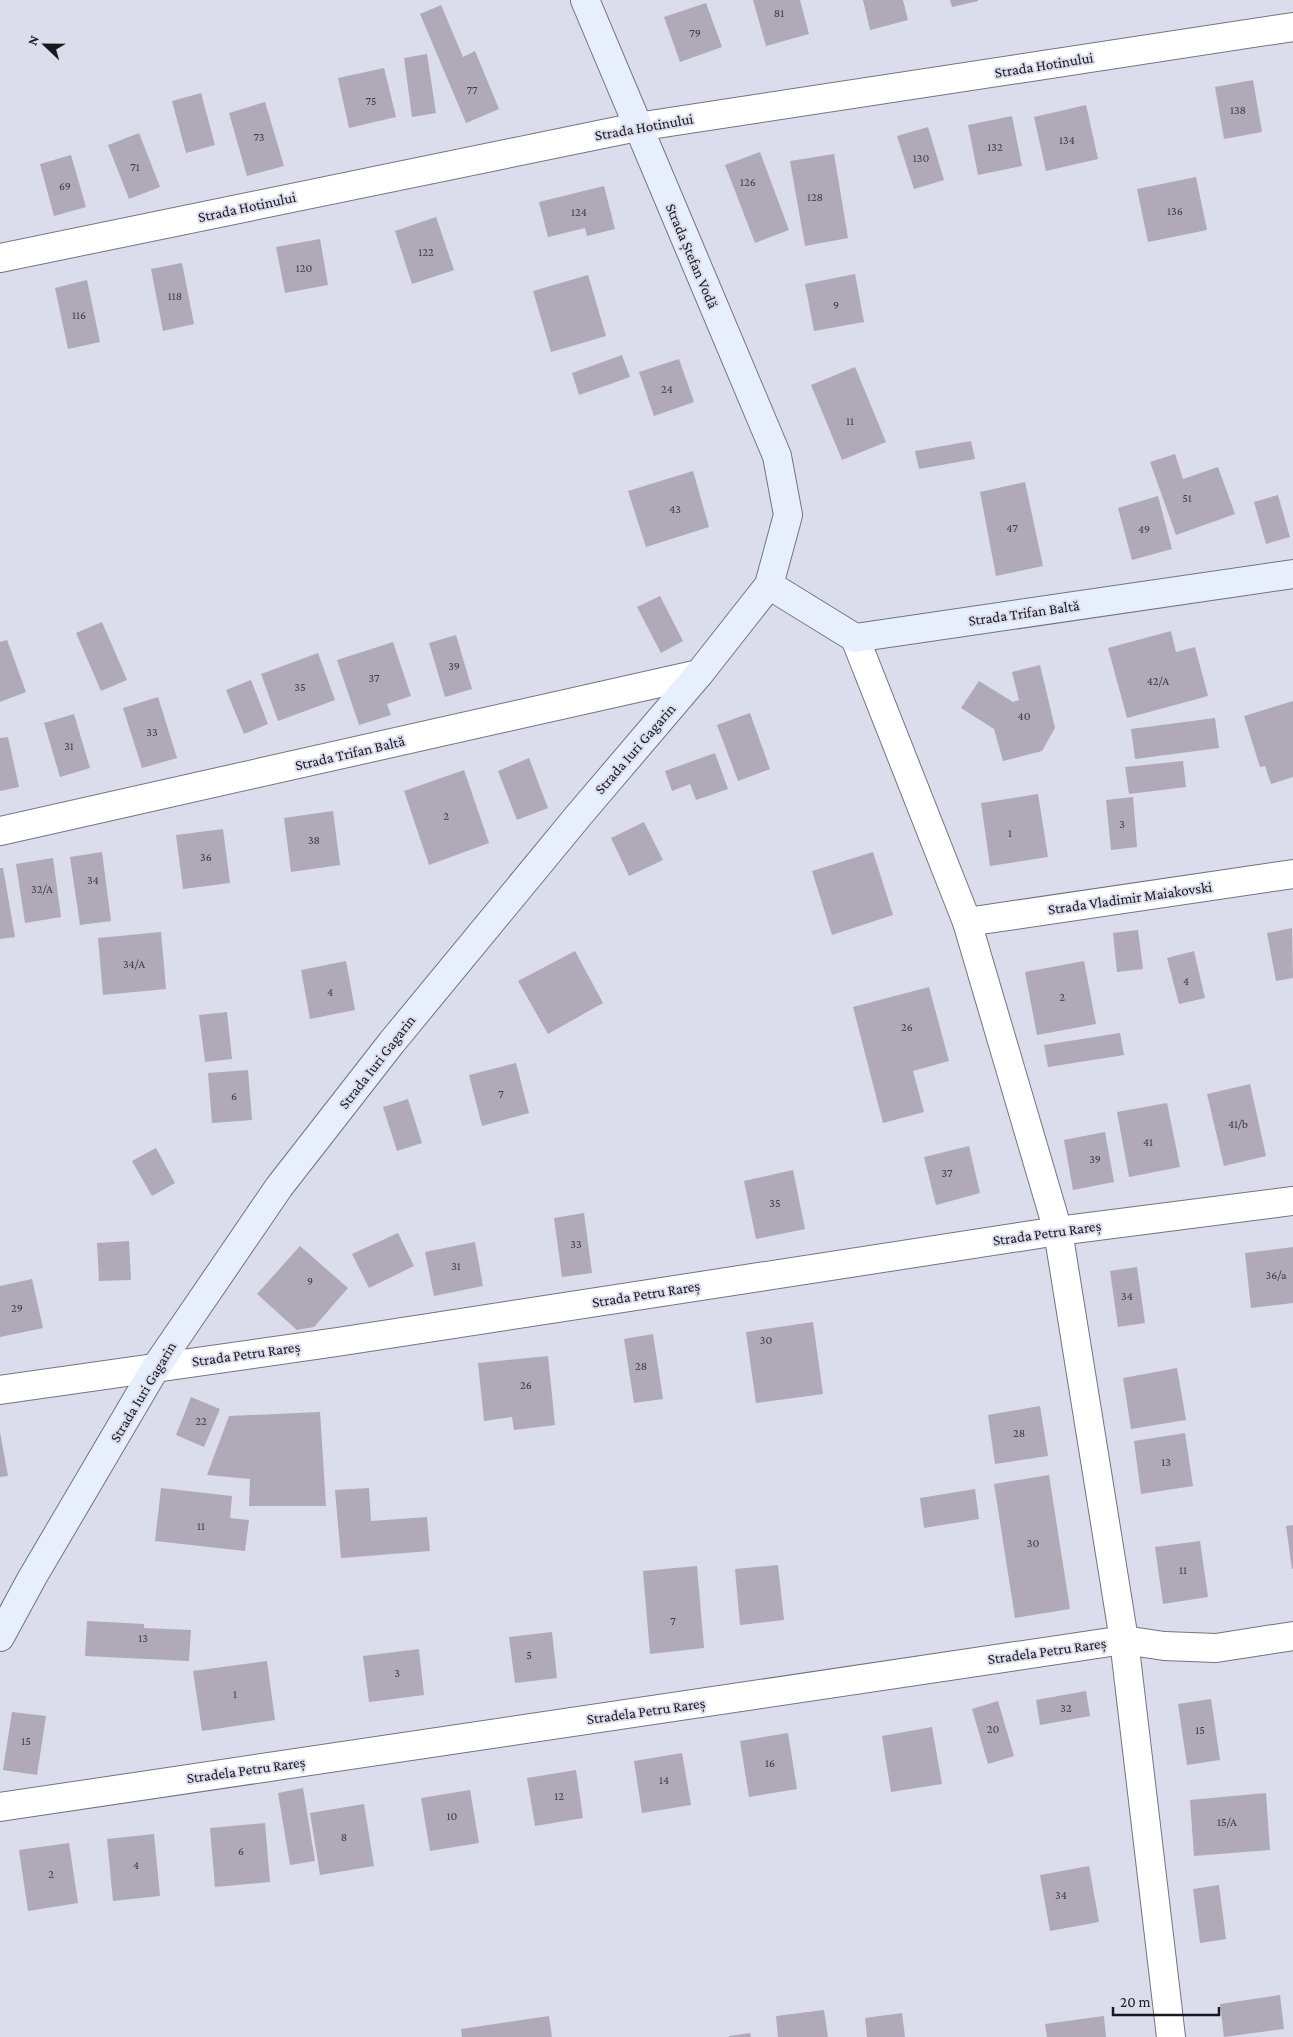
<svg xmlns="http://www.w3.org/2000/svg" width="1293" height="2037" viewBox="0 0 1293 2037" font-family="'Crimson Pro',serif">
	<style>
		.building { fill: #b0a9b7 }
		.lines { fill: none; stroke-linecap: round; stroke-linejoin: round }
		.minor-casing { stroke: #737482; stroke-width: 30 }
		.secondary-casing { stroke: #737482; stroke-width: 30 }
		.minor { stroke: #fff; stroke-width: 28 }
		.secondary { stroke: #e6effb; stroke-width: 28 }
		.labels { text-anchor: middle; stroke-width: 4; stroke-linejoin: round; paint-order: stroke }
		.number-label { font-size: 12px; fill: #3e3c44 }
		.street-label { font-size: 15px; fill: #18181e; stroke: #dbddec }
	</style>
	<rect width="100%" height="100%" fill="#dbddec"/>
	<g class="building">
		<polygon points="753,0 800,0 809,34 766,46"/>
		<polygon points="863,0 903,0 908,20 870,30"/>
		<polygon points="950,0 978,0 978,1 952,7"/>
		<polygon points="706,3 722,47 680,62 664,17"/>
		<polygon points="441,5 463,57 475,51 499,109 466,123 420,14"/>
		<polygon points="427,54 436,113 412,117 404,58"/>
		<polygon points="384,68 396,117 349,128 338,78"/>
		<polygon points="1253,80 1262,132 1224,139 1215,87"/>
		<polygon points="201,93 215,145 186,153 172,101"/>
		<polygon points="265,102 284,166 247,176 229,113"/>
		<polygon points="1086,105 1098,159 1046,171 1034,117"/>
		<polygon points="1012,116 1022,166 978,175 968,125"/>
		<polygon points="928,127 944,180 914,189 897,136"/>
		<polygon points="139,133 160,187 129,199 108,145"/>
		<polygon points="760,152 789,230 755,243 725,165"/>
		<polygon points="834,154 848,238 805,246 790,161"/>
		<polygon points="71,155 86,207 54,216 40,164"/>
		<polygon points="1196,177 1207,230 1148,242 1137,189"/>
		<polygon points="604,186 615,229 587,236 585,228 548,237 539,202"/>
		<polygon points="436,217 454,270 412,284 395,231"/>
		<polygon points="320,239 328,285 285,293 276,247"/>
		<polygon points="182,263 194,324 163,331 151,269"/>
		<polygon points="855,274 864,322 814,331 805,284"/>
		<polygon points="588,275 606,336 551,352 533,291"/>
		<polygon points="87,280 100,342 68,349 55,288"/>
		<polygon points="622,355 630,377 579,395 572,373"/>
		<polygon points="679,359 694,402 654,416 639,372"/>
		<polygon points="855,367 886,442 842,460 811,385"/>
		<polygon points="971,441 975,459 919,469 915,451"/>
		<polygon points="1175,454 1183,479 1218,467 1235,514 1176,535 1150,462"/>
		<polygon points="693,471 709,527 646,547 628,491"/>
		<polygon points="1025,482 1043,566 996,576 980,492"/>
		<polygon points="1278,495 1290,537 1266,544 1254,502"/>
		<polygon points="1158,496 1172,549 1132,560 1118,508"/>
		<polygon points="660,596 683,641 661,653 637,607"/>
		<polygon points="102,622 127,680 101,691 76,633"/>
		<polygon points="1171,631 1176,652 1195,647 1208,696 1127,718 1108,648"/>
		<polygon points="456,635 472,689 445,697 429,643"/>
		<polygon points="7,640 26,692 0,702 0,642"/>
		<polygon points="393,642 411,696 387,704 391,715 359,725 337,660"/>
		<polygon points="318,653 335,700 278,721 261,674"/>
		<polygon points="1040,665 1055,728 1042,751 1003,761 994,729 961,708 979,681 1013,702 1019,700 1012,672"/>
		<polygon points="251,680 268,724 244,734 226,690"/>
		<polygon points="158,697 177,758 142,768 123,708"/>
		<polygon points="1293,701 1293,777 1271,784 1265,766 1260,767 1244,716"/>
		<polygon points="750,713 770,769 738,781 717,725"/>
		<polygon points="74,714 90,768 60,777 44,723"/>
		<polygon points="1215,718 1219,748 1135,759 1131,729"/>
		<polygon points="8,737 19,787 0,791 0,738"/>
		<polygon points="715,753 728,789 696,800 690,784 672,791 665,771"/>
		<polygon points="529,758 548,808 517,820 498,771"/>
		<polygon points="1183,761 1186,787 1129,794 1125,767"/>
		<polygon points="464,770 489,843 429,865 404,791"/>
		<polygon points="1038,794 1048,857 990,866 981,803"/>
		<polygon points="1133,797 1137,847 1111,850 1106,800"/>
		<polygon points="333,811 340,865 291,872 284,818"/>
		<polygon points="644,822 663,860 629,876 611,838"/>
		<polygon points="223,829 230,883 183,889 176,835"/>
		<polygon points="102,852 111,921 80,925 70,857"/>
		<polygon points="873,852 893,915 832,935 812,871"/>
		<polygon points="53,858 61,917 25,923 16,864"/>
		<polygon points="0,868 3,868 15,937 0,939"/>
		<polygon points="1292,928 1293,978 1276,981 1267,933"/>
		<polygon points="1138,930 1143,969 1117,972 1113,933"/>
		<polygon points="161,932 166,989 103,995 98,938"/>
		<polygon points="575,951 603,1003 548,1034 518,981"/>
		<polygon points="1194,951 1205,998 1179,1004 1167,958"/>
		<polygon points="346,961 355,1010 310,1019 301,970"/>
		<polygon points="1084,961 1096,1024 1037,1035 1025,972"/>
		<polygon points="929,987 949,1061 913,1071 924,1112 883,1123 853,1007"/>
		<polygon points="227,1012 232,1059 205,1062 199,1015"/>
		<polygon points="1120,1033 1124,1055 1048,1067 1044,1045"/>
		<polygon points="516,1063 529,1113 482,1126 469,1075"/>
		<polygon points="248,1070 252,1120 212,1123 208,1073"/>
		<polygon points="1250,1084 1266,1156 1224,1166 1207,1094"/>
		<polygon points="408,1099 422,1143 397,1151 383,1107"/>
		<polygon points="1167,1103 1180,1167 1129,1177 1117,1112"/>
		<polygon points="1105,1132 1114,1182 1073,1190 1064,1140"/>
		<polygon points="969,1146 980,1193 936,1205 924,1157"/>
		<polygon points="156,1148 175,1183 152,1196 132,1161"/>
		<polygon points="793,1170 805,1229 756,1239 744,1181"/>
		<polygon points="584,1213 592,1273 562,1277 554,1218"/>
		<polygon points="398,1233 414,1266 369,1288 352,1254"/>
		<polygon points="129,1241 131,1280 99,1281 97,1243"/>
		<polygon points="475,1242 483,1286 434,1296 425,1252"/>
		<polygon points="300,1246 348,1288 314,1327 297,1330 257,1294"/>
		<polygon points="1293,1247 1293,1303 1251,1308 1245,1253"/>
		<polygon points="1137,1267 1145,1323 1118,1327 1110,1271"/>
		<polygon points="32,1279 43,1328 0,1337 0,1286"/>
		<polygon points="813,1322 823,1394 756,1403 746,1332"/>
		<polygon points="653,1334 663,1399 634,1403 624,1339"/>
		<polygon points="548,1356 555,1425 514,1430 512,1417 484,1421 478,1363"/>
		<polygon points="1177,1368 1186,1420 1131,1429 1123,1378"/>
		<polygon points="191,1397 220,1409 204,1447 176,1435"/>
		<polygon points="1040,1406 1048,1456 995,1464 988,1415"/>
		<polygon points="320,1412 326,1506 249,1506 250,1479 207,1475 229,1416"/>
		<polygon points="0,1432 8,1476 0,1477"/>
		<polygon points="1185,1433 1193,1486 1141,1494 1134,1441"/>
		<polygon points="1049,1475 1070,1609 1015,1618 994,1484"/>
		<polygon points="161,1488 232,1496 230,1518 249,1520 245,1551 155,1541"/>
		<polygon points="369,1488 371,1521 427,1517 430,1551 341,1558 335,1490"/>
		<polygon points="975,1489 979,1519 924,1528 920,1498"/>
		<polygon points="1293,1525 1293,1569 1292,1569 1286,1526"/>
		<polygon points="1200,1541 1208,1597 1163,1604 1155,1547"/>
		<polygon points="778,1565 784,1620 740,1625 735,1569"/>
		<polygon points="697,1566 704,1648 650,1654 643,1571"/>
		<polygon points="87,1621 144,1624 144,1628 191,1630 189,1661 85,1656"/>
		<polygon points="552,1632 557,1678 515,1683 509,1637"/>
		<polygon points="419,1649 424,1695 369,1702 363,1656"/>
		<polygon points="267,1661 275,1720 202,1731 193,1671"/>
		<polygon points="1086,1691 1090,1716 1040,1725 1036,1700"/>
		<polygon points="1211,1699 1220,1760 1187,1765 1178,1704"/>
		<polygon points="998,1701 1014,1756 988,1764 972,1709"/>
		<polygon points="12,1712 46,1716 37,1775 3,1770"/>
		<polygon points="932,1727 942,1784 891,1792 882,1736"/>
		<polygon points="788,1733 797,1789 749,1797 740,1741"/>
		<polygon points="682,1753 691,1805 642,1813 634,1761"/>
		<polygon points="576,1770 583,1818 535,1826 527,1778"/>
		<polygon points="303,1788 315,1861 290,1865 278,1793"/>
		<polygon points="470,1790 479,1843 430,1851 421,1798"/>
		<polygon points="1266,1793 1270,1850 1194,1856 1190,1800"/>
		<polygon points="364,1804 374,1866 320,1875 310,1813"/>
		<polygon points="265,1823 270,1882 215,1887 210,1828"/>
		<polygon points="154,1834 160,1896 113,1901 107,1839"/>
		<polygon points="69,1843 78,1903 28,1911 19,1850"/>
		<polygon points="1089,1866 1099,1922 1050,1931 1040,1875"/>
		<polygon points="1219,1885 1226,1939 1200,1943 1193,1889"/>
		<polygon points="1280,1995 1284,2029 1224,2037 1220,2004"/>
		<polygon points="824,2010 828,2037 778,2037 776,2016"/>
		<polygon points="902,2013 905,2037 867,2037 865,2018"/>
		<polygon points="549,2016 552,2037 462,2037 461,2029"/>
		<polygon points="1104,2016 1106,2037 1047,2037 1045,2024"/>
		<polygon points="750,2033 751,2037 729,2037 729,2036"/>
	</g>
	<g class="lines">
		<g class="minor-casing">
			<g id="minor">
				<polyline points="0,258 637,127 1293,27"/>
				<polyline points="855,638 967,922 1058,1231 1124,1640 1171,2037"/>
				<polyline points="0,831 699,674"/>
				<polyline points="967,922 1293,874"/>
				<polyline points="0,1390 337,1342 1058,1231 1293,1201"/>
				<polyline points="0,1807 1124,1640 1164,1646 1216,1648 1293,1636"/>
			</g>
		</g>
		<g class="secondary-casing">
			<g id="secondary">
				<polyline points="769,585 855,638 1293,574"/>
				<polyline points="0,1637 32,1578 156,1367 279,1187 392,1042 579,815 699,674 769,585 788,515 777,456 585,0"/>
			</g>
		</g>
		<use href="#minor" class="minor"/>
		<use href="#secondary" class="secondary"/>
	</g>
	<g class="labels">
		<g class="number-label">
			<text x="779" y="17">81</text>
			<text x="695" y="37">79</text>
			<text x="472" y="94">77</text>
			<text x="371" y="105">75</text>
			<text x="1238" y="114">138</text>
			<text x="259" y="141">73</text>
			<text x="1067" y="144">134</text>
			<text x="995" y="151">132</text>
			<text x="921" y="162">130</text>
			<text x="135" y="171">71</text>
			<text x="748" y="186">126</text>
			<text x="65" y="190">69</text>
			<text x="815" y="201">128</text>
			<text x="1175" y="215">136</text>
			<text x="579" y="216">124</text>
			<text x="426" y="256">122</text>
			<text x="304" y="272">120</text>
			<text x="175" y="300">118</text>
			<text x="836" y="309">9</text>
			<text x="79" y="319">116</text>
			<text x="667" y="393">24</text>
			<text x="850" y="425">11</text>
			<text x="1187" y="502">51</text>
			<text x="675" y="513">43</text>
			<text x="1012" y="532">47</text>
			<text x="1144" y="533">49</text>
			<text x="454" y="670">39</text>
			<text x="374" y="682">37</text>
			<text x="1158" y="685">42/A</text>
			<text x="300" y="691">35</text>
			<text x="1024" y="720">40</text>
			<text x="152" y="736">33</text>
			<text x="69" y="750">31</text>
			<text x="446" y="820">2</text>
			<text x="1122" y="828">3</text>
			<text x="1010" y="837">1</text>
			<text x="314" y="844">38</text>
			<text x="206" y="861">36</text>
			<text x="93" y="884">34</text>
			<text x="42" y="893">32/A</text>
			<text x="134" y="968">34/A</text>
			<text x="1186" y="985">4</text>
			<text x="330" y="996">4</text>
			<text x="1062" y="1001">2</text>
			<text x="907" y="1031">26</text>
			<text x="501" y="1098">7</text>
			<text x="234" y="1100">6</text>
			<text x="1238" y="1128">41/b</text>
			<text x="1148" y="1146">41</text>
			<text x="1095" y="1163">39</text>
			<text x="947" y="1177">37</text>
			<text x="775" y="1207">35</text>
			<text x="576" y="1248">33</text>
			<text x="456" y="1270">31</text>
			<text x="1276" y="1279">36/a</text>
			<text x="310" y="1285">9</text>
			<text x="1127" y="1300">34</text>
			<text x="17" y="1312">29</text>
			<text x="766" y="1344">30</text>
			<text x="641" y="1370">28</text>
			<text x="526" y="1389">26</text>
			<text x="201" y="1425">22</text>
			<text x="1019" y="1437">28</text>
			<text x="1166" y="1466">13</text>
			<text x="201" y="1530">11</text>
			<text x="1033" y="1547">30</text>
			<text x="1183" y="1574">11</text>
			<text x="673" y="1625">7</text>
			<text x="143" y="1642">13</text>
			<text x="529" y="1659">5</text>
			<text x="397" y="1677">3</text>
			<text x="235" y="1698">1</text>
			<text x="1066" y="1712">32</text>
			<text x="993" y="1733">20</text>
			<text x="1200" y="1734">15</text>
			<text x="26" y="1745">15</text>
			<text x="770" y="1767">16</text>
			<text x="664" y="1784">14</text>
			<text x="559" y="1800">12</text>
			<text x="452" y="1820">10</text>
			<text x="1227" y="1826">15/A</text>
			<text x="344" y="1841">8</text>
			<text x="241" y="1855">6</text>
			<text x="136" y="1869">4</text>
			<text x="51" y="1878">2</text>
			<text x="1061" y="1899">34</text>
		</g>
		<g class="street-label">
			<text transform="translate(1044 65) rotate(-9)" y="5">Strada Hotinului</text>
			<text transform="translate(644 127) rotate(-10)" y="5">Strada Hotinului</text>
			<text transform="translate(247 207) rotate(-12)" y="5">Strada Hotinului</text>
			<text transform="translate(692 256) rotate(67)" y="5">Strada Ștefan Vodă</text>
			<text transform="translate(1024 613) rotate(-8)" y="5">Strada Trifan Baltă</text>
			<text transform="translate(635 749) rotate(-49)" y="5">Strada Iuri Gagarin</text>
			<text transform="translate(350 753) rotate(-13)" y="5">Strada Trifan Baltă</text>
			<text transform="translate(1130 898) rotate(-8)" y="5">Strada Vladimir Maiakovski</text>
			<text transform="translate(377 1062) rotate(-52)" y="5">Strada Iuri Gagarin</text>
			<text transform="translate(1047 1233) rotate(-8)" y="5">Strada Petru Rareș</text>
			<text transform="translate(646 1294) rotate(-9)" y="5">Strada Petru Rareș</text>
			<text transform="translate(246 1354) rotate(-8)" y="5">Strada Petru Rareș</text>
			<text transform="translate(143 1392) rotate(-59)" y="5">Strada Iuri Gagarin</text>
			<text transform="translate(1047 1651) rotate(-8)" y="5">Stradela Petru Rareș</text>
			<text transform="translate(646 1711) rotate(-8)" y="5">Stradela Petru Rareș</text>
			<text transform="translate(246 1770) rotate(-8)" y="5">Stradela Petru Rareș</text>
		</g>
	</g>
	<g transform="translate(45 45) rotate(292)" stroke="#dbddec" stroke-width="4" paint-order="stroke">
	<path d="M0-4L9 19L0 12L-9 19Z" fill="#18181e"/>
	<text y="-8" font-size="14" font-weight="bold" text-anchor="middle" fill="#18181e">N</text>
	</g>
	<path d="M1113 2007v8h106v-8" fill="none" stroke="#18181e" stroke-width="2.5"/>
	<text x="1120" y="2007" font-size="15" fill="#18181e" stroke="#dbddec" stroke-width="4" paint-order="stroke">20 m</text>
</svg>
